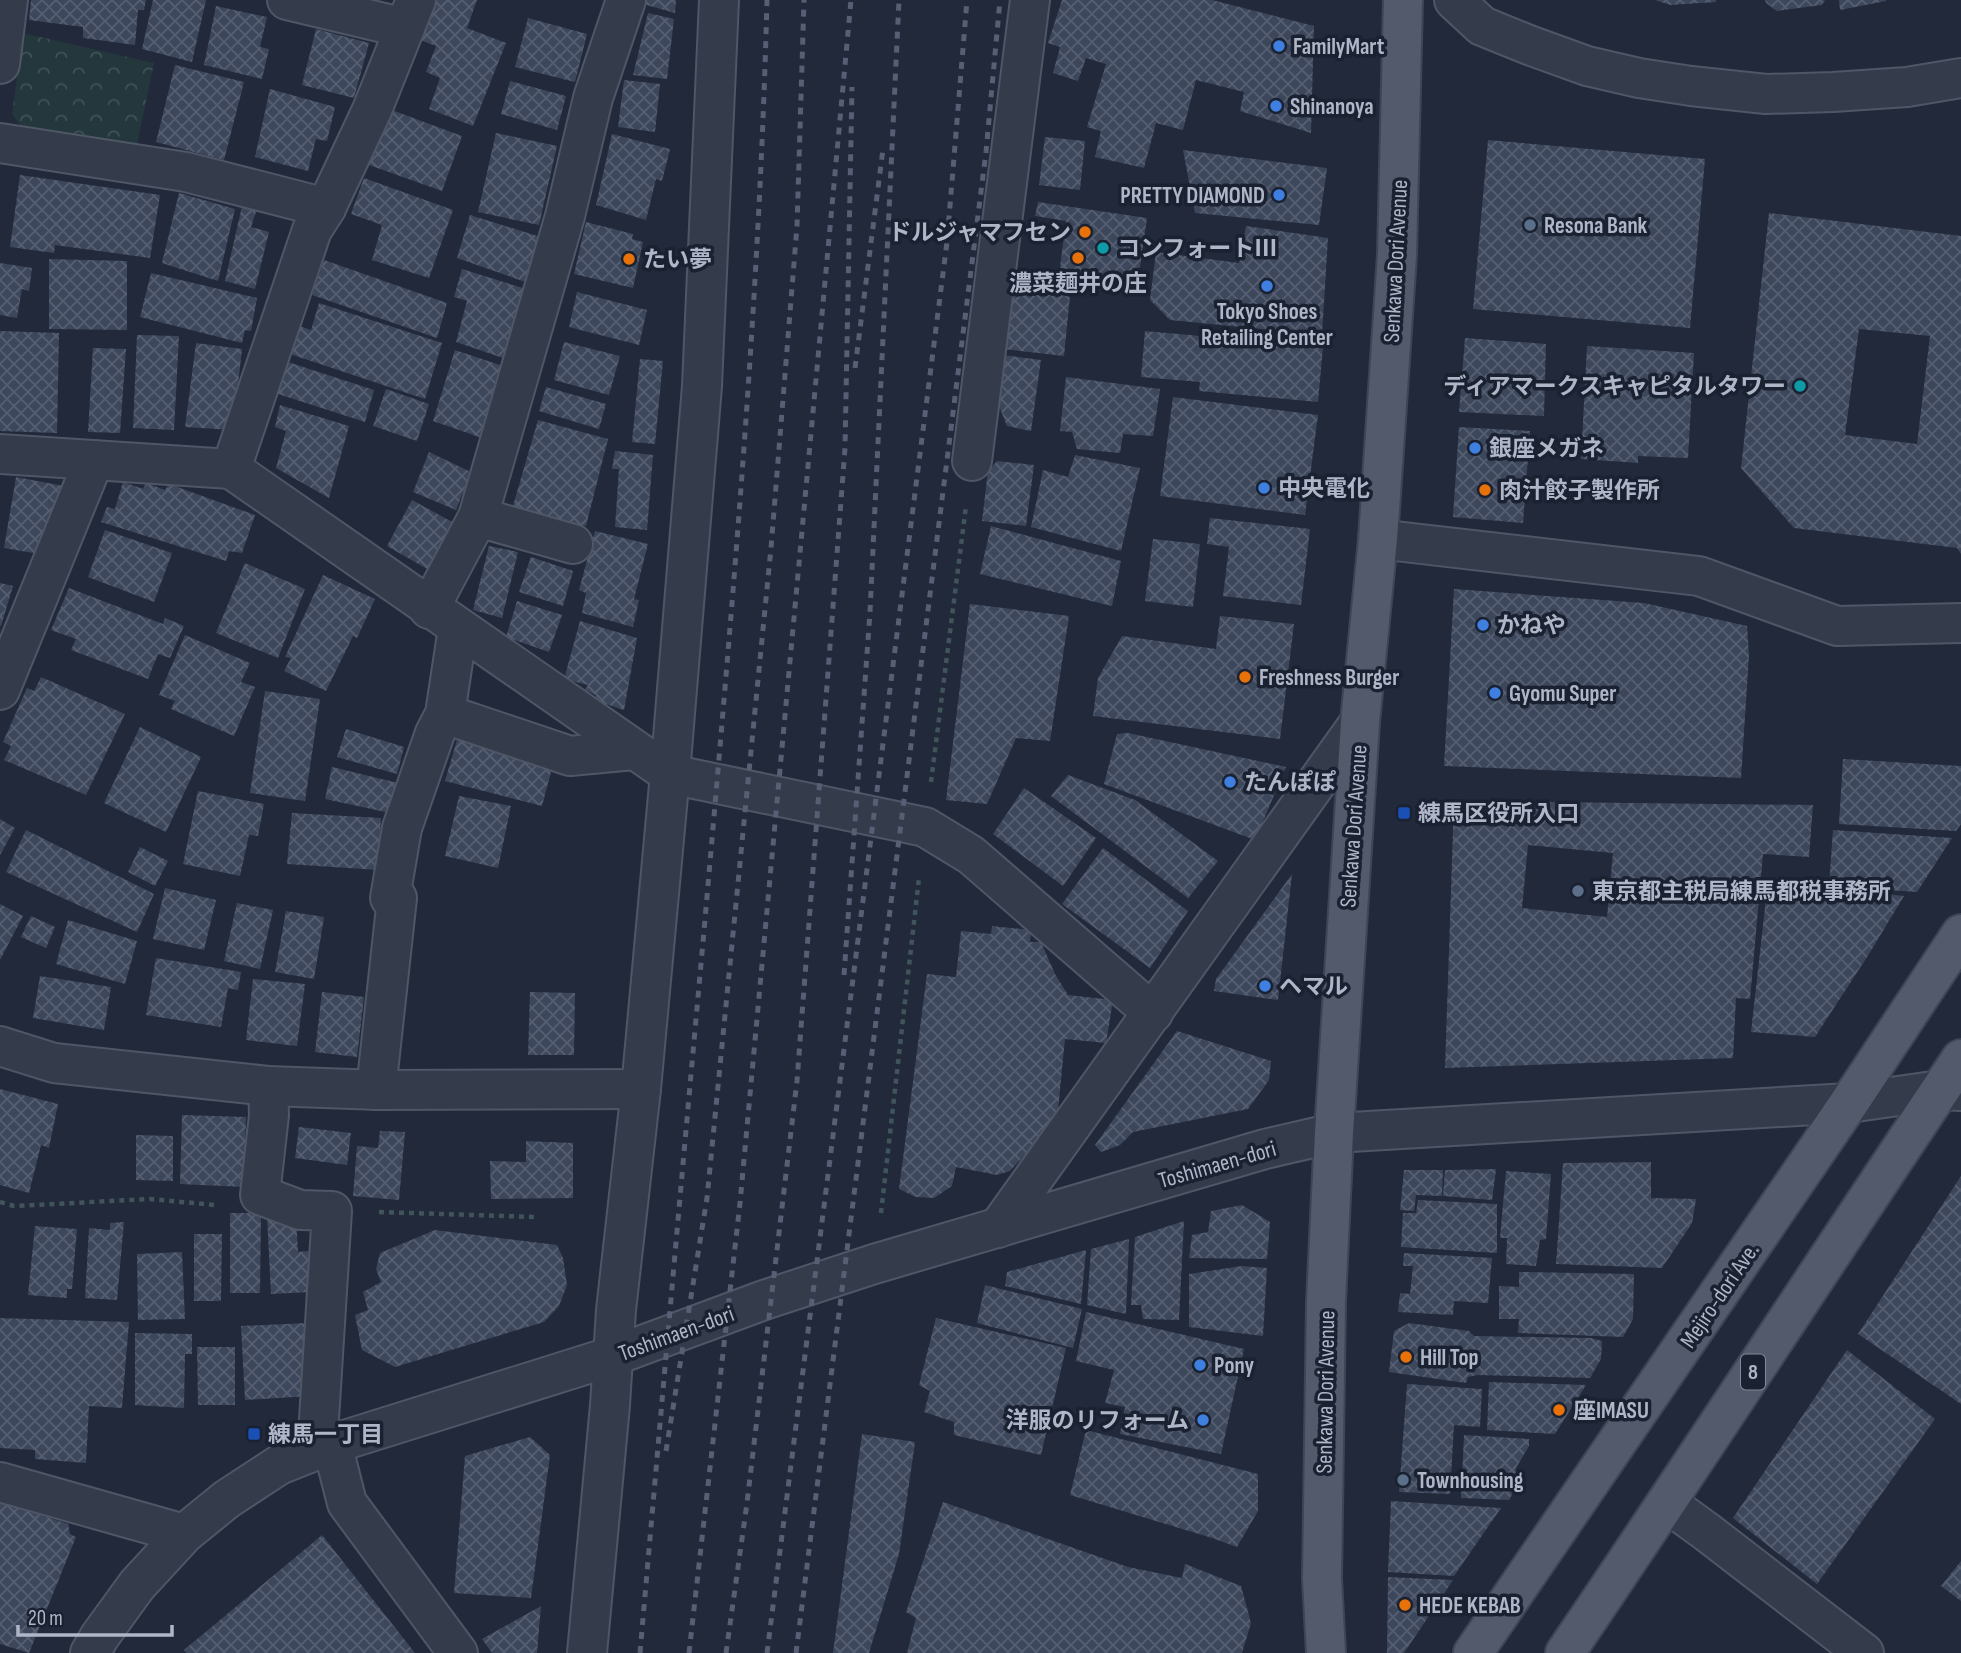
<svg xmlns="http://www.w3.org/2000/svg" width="1961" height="1653" viewBox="0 0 1961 1653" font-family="'Sofia Sans Condensed','Noto Sans JP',sans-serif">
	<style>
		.park { fill: url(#park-crowns) }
		.building { fill: url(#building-cross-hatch); fill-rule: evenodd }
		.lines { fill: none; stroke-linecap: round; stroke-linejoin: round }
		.minor-casing { stroke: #4f5666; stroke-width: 42 }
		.major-casing { stroke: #3e4555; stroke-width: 42 }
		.path { stroke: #40545a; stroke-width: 4.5; stroke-dasharray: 5 5; stroke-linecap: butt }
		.minor { stroke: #343c4b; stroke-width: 38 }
		.major { stroke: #525a6c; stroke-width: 38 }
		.rail { stroke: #565f73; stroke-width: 5; stroke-dasharray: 7 7; stroke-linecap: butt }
		.shop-dot { fill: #3f7fe0; stroke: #1a2130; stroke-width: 2.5 }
		.service-dot { fill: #5c6f8a; stroke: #1a2130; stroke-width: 2.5 }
		.food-dot { fill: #e8710a; stroke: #1a2130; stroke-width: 2.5 }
		.culture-dot { fill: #0f9aa8; stroke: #1a2130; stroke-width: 2.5 }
		.transit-dot { fill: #1a4fb4; stroke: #1a2130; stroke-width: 2.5 }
		.labels { text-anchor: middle; stroke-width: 7; stroke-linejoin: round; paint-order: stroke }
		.shield { fill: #1a2130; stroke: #82899a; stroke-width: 2 }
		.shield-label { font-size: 21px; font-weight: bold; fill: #afb6c8 }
		.poi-label { font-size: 23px; font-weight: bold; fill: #afb6c8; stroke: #1a2130; text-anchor: start }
		.street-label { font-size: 23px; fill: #afb6c8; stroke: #1a2130 }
	</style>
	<defs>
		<pattern id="park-crowns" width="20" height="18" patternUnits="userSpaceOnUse" patternTransform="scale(1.75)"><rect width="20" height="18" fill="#23373c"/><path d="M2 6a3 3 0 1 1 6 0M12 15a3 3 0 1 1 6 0" fill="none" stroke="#405257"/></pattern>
		<pattern id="building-cross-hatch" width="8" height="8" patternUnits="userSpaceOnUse" patternTransform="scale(1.75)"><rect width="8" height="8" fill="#3c475b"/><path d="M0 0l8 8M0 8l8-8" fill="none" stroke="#565f71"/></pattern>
	</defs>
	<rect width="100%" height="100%" fill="#21293b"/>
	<polygon class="park" points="23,33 154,63 137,145 25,132 12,114"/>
	<g class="building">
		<polygon points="31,0 146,0 144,10 138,10 135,45 83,38 83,27 29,20"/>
		<polygon points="153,0 206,0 192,62 142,49"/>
		<polygon points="435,0 477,0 467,28 506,43 473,126 429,109 440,78 426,72 436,46 420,40"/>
		<polygon points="644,0 676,0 675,13 643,4"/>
		<polygon points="1062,0 1212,0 1314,26 1311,133 1240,111 1244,92 1196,80 1183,130 1156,123 1144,168 1095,157 1101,131 1087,127 1106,64 1086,58 1078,81 1053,73 1060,47 1048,43"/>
		<polygon points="1655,0 1716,0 1716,2 1670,5"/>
		<polygon points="1765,0 1825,0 1822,5 1777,11 1766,3"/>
		<polygon points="1839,0 1886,0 1886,1 1840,10"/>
		<polygon points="216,6 267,17 260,47 269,49 262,79 204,65"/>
		<polygon points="648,13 674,19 667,79 633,75"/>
		<polygon points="528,18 587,34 575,82 515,67"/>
		<polygon points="316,29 369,43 354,98 302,85"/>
		<polygon points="175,65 244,82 224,160 156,142"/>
		<polygon points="624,80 660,84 655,132 618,127"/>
		<polygon points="510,81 566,96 557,130 501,114"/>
		<polygon points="270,89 335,107 327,141 316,139 308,171 255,157"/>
		<polygon points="389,109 462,136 442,191 369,165"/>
		<polygon points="496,133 557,146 539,225 478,212"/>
		<polygon points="612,134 670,149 662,181 656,179 646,220 596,205"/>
		<polygon points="1045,137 1085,141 1080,190 1039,185"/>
		<polygon points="1488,140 1705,159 1690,328 1473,309"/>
		<polygon points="1183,150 1327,168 1319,225 1195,213"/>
		<polygon points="20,175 160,195 150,258 55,245 54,253 10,247"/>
		<polygon points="364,178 453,210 429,278 372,260 382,225 351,214"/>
		<polygon points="179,193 235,209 218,281 162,263"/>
		<polygon points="1038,202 1147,218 1136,295 1098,289 1100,280 1059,275 1066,221 1035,216"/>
		<polygon points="242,206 257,209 251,227 269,232 255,289 225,281"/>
		<path d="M1769,213L1961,236V554L1957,548L1794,528L1741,468ZM1859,329L1930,336L1917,444L1845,435Z"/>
		<polygon points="470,215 544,238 531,284 457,258"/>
		<polygon points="586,222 633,234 632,239 643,242 633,288 574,274"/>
		<polygon points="1246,226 1328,238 1322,335 1170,320 1150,300 1156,252 1239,263"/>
		<polygon points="49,259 127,261 127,330 49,329"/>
		<polygon points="324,260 447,303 437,338 312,295"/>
		<polygon points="0,263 32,268 29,291 22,289 17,318 0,315"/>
		<polygon points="462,269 526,289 506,359 456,342 467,301 454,297"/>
		<polygon points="151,273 257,298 251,331 245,330 242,343 140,317"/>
		<polygon points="1012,278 1071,286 1064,356 1004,349"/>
		<polygon points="577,292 647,310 639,345 569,327"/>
		<polygon points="319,303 442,343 425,399 284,352 293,324 311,330"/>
		<polygon points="0,331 59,333 57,433 0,431"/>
		<polygon points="1145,331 1323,347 1318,402 1199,391 1200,382 1141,377"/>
		<polygon points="137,335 179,336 174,430 133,428"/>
		<polygon points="1465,338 1546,344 1544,416 1459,412"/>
		<polygon points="564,342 620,356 609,395 554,380"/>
		<polygon points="196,343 242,349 233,430 185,427"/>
		<polygon points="1587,346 1694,353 1688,458 1638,456 1638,463 1581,459"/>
		<polygon points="93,348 126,349 120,433 88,432"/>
		<polygon points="455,350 506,367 485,439 433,421"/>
		<polygon points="1003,355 1041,360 1031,431 1007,426 997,401"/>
		<polygon points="640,359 663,361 655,444 632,442"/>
		<polygon points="285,361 374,390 365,422 275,393"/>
		<polygon points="1066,377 1160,389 1153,436 1123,434 1120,453 1077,449 1072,432 1060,431"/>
		<polygon points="546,387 606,404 599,429 539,411"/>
		<polygon points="386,389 429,404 417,441 373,426"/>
		<polygon points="1173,397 1318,415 1305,515 1160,496"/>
		<polygon points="280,405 349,426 329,498 276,468 286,431 275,427"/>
		<polygon points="538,420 608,439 586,526 512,509"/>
		<polygon points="1459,427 1530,431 1523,523 1453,517"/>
		<polygon points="615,451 653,455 647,530 615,527 619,469 612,469"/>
		<polygon points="429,452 471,472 456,510 413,492"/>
		<polygon points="1075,455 1140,468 1121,551 1031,527 1043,470 1068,477"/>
		<polygon points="997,461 1034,465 1026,526 982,521 988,471"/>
		<polygon points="16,477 69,487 45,555 4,548"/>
		<polygon points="123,482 143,489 146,483 165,490 169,484 255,515 242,553 229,551 226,561 101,522 107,507 115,509"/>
		<polygon points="412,500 454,523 429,570 387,546"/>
		<polygon points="1210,518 1310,529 1301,605 1223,596 1229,547 1207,544"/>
		<polygon points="991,526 1121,561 1112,606 980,574"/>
		<polygon points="105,530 172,553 154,602 88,577"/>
		<polygon points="595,531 648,544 634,599 639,600 633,627 582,613 586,593 579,590"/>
		<polygon points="1153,539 1200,544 1193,607 1145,601"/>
		<polygon points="489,546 518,552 502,618 473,610"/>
		<polygon points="531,557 573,571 563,606 519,592"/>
		<polygon points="245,563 305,589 278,658 216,633"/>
		<polygon points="323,575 375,599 357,638 353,636 326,691 284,671 291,658 285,657"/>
		<polygon points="0,583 13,586 1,626 0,626"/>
		<polygon points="69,588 163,624 165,618 184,626 170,658 158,654 148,679 71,650 76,639 51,630"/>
		<polygon points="1454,589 1644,603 1747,626 1749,655 1741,778 1444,766"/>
		<polygon points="517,601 562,615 549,652 506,637"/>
		<polygon points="970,604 1069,616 1050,741 1016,738 987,804 946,800"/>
		<polygon points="1220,616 1294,624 1280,739 1093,716 1098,678 1122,636 1216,649"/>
		<polygon points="580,621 637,638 624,710 594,700 596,695 585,690 588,685 564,679"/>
		<polygon points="185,635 250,663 241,682 255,687 234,736 171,709 175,701 159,695"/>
		<polygon points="41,677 125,714 86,795 4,760 11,746 3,742 27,688 34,691"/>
		<polygon points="265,691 320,699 305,801 250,793"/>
		<polygon points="140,727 201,757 166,832 104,803"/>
		<polygon points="346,729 404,747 397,774 337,757"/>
		<polygon points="1128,733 1286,767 1255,840 1104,784 1117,734"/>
		<polygon points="457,740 552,768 542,806 445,781"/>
		<polygon points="1843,759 1961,766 1961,824 1956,831 1839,824"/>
		<polygon points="332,767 398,783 390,813 325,799"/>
		<polygon points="1068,775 1135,800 1218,861 1188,898 1051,796"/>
		<polygon points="1024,788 1096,838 1063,886 993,834"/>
		<polygon points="198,791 264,804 258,836 249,835 240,876 183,864"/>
		<polygon points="459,796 511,806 498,868 445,856"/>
		<path d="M1454,801L1813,805L1809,857L1763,854L1750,999L1736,998L1733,1058L1445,1068ZM1528,845L1613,853L1607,917L1522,908Z"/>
		<polygon points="292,813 381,818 378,870 287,864"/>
		<polygon points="0,819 15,828 0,855"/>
		<polygon points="26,830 154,894 137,932 6,872"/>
		<polygon points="1833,830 1952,838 1917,892 1829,886"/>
		<polygon points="140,847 168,861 155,886 128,872"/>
		<polygon points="1103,848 1188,911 1150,968 1062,904"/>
		<polygon points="1292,874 1278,1000 1214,991 1216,979"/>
		<polygon points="1768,881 1904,896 1869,954 1815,1037 1751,1032"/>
		<polygon points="165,888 216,900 204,950 153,939"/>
		<polygon points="237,903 273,910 260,969 224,961"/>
		<polygon points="0,904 23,916 0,960"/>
		<polygon points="286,911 324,917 314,979 275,972"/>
		<polygon points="31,916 55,927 46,948 21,937"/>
		<polygon points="68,920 137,941 125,984 56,964"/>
		<polygon points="992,926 1031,930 1030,942 1041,942 1055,974 1068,995 1113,1000 1106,1043 1065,1039 1057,1120 1010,1171 997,1175 956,1167 952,1186 934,1198 916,1197 899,1189 927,974 956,977 961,931 991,934"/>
		<polygon points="156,958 241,972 238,990 228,988 221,1027 146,1015"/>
		<polygon points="40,976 111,987 104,1030 33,1018"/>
		<polygon points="253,979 305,984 297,1046 246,1040"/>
		<polygon points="322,992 364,997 357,1057 315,1052"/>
		<polygon points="530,992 575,993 574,1055 528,1055"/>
		<polygon points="1177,1031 1271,1061 1269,1080 1248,1109 1133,1132 1120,1145 1101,1152 1095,1145"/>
		<polygon points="0,1089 58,1104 49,1148 41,1145 29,1193 0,1185"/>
		<polygon points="182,1115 246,1117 244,1187 180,1184"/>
		<polygon points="299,1127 351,1133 347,1165 295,1158"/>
		<polygon points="380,1131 405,1132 399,1200 353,1196 357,1146 378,1148"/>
		<polygon points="136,1135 173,1136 173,1181 136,1180"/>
		<polygon points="526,1141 573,1143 573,1198 491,1199 490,1161 526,1162"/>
		<polygon points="1651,1162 1651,1198 1696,1199 1692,1223 1662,1268 1556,1264 1563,1163"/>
		<polygon points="1496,1169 1492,1200 1443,1196 1445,1170"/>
		<polygon points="1404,1170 1443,1170 1442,1196 1416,1195 1414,1211 1400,1210"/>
		<polygon points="1506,1171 1551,1174 1546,1239 1540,1240 1536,1266 1506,1264 1507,1238 1500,1238"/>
		<polygon points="1961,1176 1961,1404 1858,1334"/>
		<polygon points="1418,1200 1497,1204 1497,1253 1401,1247 1403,1213 1416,1213"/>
		<polygon points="1242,1205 1270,1222 1267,1259 1189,1258 1192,1235 1208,1232 1211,1211"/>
		<polygon points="230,1213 261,1213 260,1293 230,1293"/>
		<polygon points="267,1216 296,1216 298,1252 309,1251 310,1292 271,1294"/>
		<polygon points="1184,1221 1179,1320 1143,1319 1141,1305 1131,1305 1135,1237"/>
		<polygon points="124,1222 117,1300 85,1298 89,1228 110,1230 110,1223"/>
		<polygon points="35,1226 77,1229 72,1289 67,1289 67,1298 28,1295"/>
		<polygon points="435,1230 557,1245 563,1258 567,1285 559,1306 544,1322 395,1367 362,1350 355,1315 368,1310 363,1292 381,1282 376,1269 380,1253"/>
		<polygon points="194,1234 222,1234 221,1301 194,1301"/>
		<polygon points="1129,1239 1126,1314 1087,1305 1091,1249"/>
		<polygon points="1086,1250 1081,1304 1005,1286 1007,1272"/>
		<polygon points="182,1252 185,1319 138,1320 137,1254"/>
		<polygon points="1404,1253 1492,1258 1488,1303 1454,1301 1453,1315 1398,1312 1400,1293 1410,1294 1413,1266 1403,1266"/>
		<polygon points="1242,1266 1267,1268 1263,1336 1189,1327 1189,1274"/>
		<polygon points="1519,1272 1634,1274 1633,1319 1623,1337 1518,1333 1519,1319 1499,1319 1499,1286 1519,1287"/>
		<polygon points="985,1285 1082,1309 1073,1348 977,1323"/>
		<polygon points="1086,1312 1244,1349 1221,1454 1120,1434 1125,1407 1105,1403 1114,1370 1076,1361"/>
		<polygon points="0,1318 129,1322 122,1408 89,1406 86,1463 35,1459 35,1450 0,1448"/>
		<polygon points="936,1318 1066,1348 1041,1455 954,1435 954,1422 924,1412 930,1391 919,1385"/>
		<polygon points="306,1323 310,1396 245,1400 241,1326"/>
		<polygon points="1409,1323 1469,1331 1474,1336 1591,1338 1602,1341 1601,1359 1590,1378 1477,1375 1468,1377 1466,1383 1389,1372 1394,1331"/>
		<polygon points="135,1333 192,1334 192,1354 185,1354 184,1408 135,1405"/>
		<polygon points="197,1347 235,1347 235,1405 198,1405"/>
		<polygon points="1847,1350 1935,1419 1817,1584 1733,1518"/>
		<polygon points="1489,1382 1586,1385 1555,1434 1487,1430"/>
		<polygon points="1407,1384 1482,1389 1480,1427 1454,1425 1450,1494 1399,1492"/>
		<polygon points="1086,1430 1258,1474 1258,1511 1237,1547 1212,1538 1070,1495"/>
		<polygon points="862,1434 915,1442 899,1554 869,1653 833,1653"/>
		<polygon points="1464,1435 1529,1439 1529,1446 1516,1468 1515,1489 1509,1500 1461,1498"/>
		<polygon points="530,1437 550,1455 531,1598 454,1593 465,1456"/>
		<polygon points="1391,1501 1501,1508 1454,1576 1388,1572"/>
		<polygon points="0,1502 68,1524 70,1534 76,1537 29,1653 0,1644"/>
		<polygon points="943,1502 1128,1567 1182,1578 1185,1564 1241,1586 1251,1623 1242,1653 907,1653 916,1618 906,1612"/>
		<polygon points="322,1535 415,1653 186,1653 184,1650"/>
		<polygon points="1961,1561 1961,1601 1941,1586"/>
		<polygon points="1388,1577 1453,1580 1404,1653 1387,1653"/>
		<polygon points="541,1606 537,1653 492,1653 482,1639"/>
	</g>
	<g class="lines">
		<g class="minor-casing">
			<g id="minor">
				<polyline points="287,0 405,28"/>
				<polyline points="1454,0 1482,26 1529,45 1587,66 1639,78 1691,86 1766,94 1833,92 1907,87 1961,78"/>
				<polyline points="0,64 8,0"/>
				<polyline points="0,143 186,172 326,208"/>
				<polyline points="0,454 231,469 670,774 925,827 971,855 1153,1013"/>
				<polyline points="972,461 1030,0"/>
				<polyline points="231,469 312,230 326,208 372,110 416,0"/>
				<polyline points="478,517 573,544"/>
				<polyline points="1378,539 1699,576 1837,626 1961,623"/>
				<polyline points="429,609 478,517 565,216 593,98 626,0"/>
				<polyline points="0,690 94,460"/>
				<polyline points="445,714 570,756 634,750"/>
				<polyline points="0,1046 54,1063 268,1086 380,1090 641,1089"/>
				<polyline points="268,1086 269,1115 260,1195 300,1210 332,1211 317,1451"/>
				<polyline points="376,1090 397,898 390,898 402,828 435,733 445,714 458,628"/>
				<polyline points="998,1228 1360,722"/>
				<polyline points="332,1444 347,1503 458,1653"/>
				<polyline points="0,1482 184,1534"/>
				<polyline points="1667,1503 1707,1532 1864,1653"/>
				<polyline points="90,1653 100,1636 137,1585 184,1534 227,1499 279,1465 332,1444 613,1356 764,1300 874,1264 1265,1149 1334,1133 1849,1103 1940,1090 1961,1091"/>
				<polyline points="587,1653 610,1405 616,1310 641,1089 670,774 702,386 719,0"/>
			</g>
		</g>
		<g class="major-casing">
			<g id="major">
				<polyline points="1326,1653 1322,1579 1326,1302 1334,1133 1360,722 1378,539 1397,255 1403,0"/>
				<polyline points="1473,1653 1849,1103 1961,934"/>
				<path d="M1565,1653C1699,1456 1828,1257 1961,1059"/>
			</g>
		</g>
		<g class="path">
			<polyline points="931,782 966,506"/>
			<polyline points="0,1202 14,1206 150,1199 215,1205"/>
			<polyline points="379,1212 535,1217"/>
			<polyline points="881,1213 919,878"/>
		</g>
		<use href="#minor" class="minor"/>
		<use href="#major" class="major"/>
		<g class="rail">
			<polyline points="855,368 883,149"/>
			<polyline points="844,975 870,612 899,0"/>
			<polyline points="666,1451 707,1198 771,548 797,226 804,0"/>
			<path d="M640,1653C661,1412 682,1172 704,931C731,621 759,311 767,0"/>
			<polyline points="689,1653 740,1203 851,0"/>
			<polyline points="726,1653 747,1503 797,1081 845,448 852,87"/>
			<polyline points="767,1653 947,242 967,0"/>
			<polyline points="796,1653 986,152 1000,0"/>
		</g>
	</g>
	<g class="shop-dot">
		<circle cx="1279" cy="46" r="7"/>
		<circle cx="1276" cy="106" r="7"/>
		<circle cx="1279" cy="195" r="7"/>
		<circle cx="1267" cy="286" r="7"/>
		<circle cx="1475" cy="448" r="7"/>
		<circle cx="1264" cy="488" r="7"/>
		<circle cx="1483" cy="625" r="7"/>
		<circle cx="1495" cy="693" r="7"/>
		<circle cx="1230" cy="782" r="7"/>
		<circle cx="1265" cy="986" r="7"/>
		<circle cx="1200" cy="1365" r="7"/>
		<circle cx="1203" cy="1420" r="7"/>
	</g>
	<g class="service-dot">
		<circle cx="1530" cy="225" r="7"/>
		<circle cx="1578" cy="891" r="7"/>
		<circle cx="1403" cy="1480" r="7"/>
	</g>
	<g class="food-dot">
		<circle cx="1085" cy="232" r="7"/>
		<circle cx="1078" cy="258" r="7"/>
		<circle cx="629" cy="259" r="7"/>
		<circle cx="1485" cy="490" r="7"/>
		<circle cx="1245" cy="677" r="7"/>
		<circle cx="1406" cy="1357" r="7"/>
		<circle cx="1559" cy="1410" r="7"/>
		<circle cx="1405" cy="1605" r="7"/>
	</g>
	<g class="culture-dot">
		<circle cx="1103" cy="248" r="7"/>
		<circle cx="1800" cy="386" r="7"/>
	</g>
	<g class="transit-dot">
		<rect x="1397" y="806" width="14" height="14" rx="3.5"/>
		<rect x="247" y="1427" width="14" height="14" rx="3.5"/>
	</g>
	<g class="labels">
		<rect class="shield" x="1741" y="1354.5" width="24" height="35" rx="5"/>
		<g class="shield-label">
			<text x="1753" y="1379">8</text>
		</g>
		<g class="poi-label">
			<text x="1293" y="54">FamilyMart</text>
			<text x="1290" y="114">Shinanoya</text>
			<text x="1265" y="203" text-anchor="end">PRETTY DIAMOND</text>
			<text x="1544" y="233">Resona Bank</text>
			<text x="1071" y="240" text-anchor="end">ドルジャマフセン</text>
			<text x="1117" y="256">コンフォートⅢ</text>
			<text x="643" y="267">たい夢</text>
			<text x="1078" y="291" text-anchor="middle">濃菜麺井の庄</text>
			<text x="1267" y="319" text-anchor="middle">Tokyo Shoes<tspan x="1267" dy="26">Retailing Center</tspan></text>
			<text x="1786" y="394" text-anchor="end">ディアマークスキャピタルタワー</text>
			<text x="1489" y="456">銀座メガネ</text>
			<text x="1278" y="496">中央電化</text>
			<text x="1499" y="498">肉汁餃子製作所</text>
			<text x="1497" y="633">かねや</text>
			<text x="1259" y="685">Freshness Burger</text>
			<text x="1509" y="701">Gyomu Super</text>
			<text x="1244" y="790">たんぽぽ</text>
			<text x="1418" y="821">練馬区役所入口</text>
			<text x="1592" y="899">東京都主税局練馬都税事務所</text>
			<text x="1279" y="994">ヘマル</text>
			<text x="1420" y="1365">Hill Top</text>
			<text x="1214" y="1373">Pony</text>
			<text x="1573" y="1418">座IMASU</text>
			<text x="1189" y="1428" text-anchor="end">洋服のリフォーム</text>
			<text x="268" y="1442">練馬一丁目</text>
			<text x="1417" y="1488">Townhousing</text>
			<text x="1419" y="1613">HEDE KEBAB</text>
		</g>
		<g class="street-label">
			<text transform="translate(1395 261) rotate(-87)" y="8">Senkawa Dori Avenue</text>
			<text transform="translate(1353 826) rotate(-86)" y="8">Senkawa Dori Avenue</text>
			<text transform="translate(1217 1164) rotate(-16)" y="8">Toshimaen-dori</text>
			<text transform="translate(1719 1295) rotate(-56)" y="8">Mejiro-dori Ave.</text>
			<text transform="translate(676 1333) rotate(-20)" y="8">Toshimaen-dori</text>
			<text transform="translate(1325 1392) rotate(-89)" y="8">Senkawa Dori Avenue</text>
		</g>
	</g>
	<path d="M18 1625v10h154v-10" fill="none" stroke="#afb6c8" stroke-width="3.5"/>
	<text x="28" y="1625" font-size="21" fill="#afb6c8" stroke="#1a2130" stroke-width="5" paint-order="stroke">20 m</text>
</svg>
